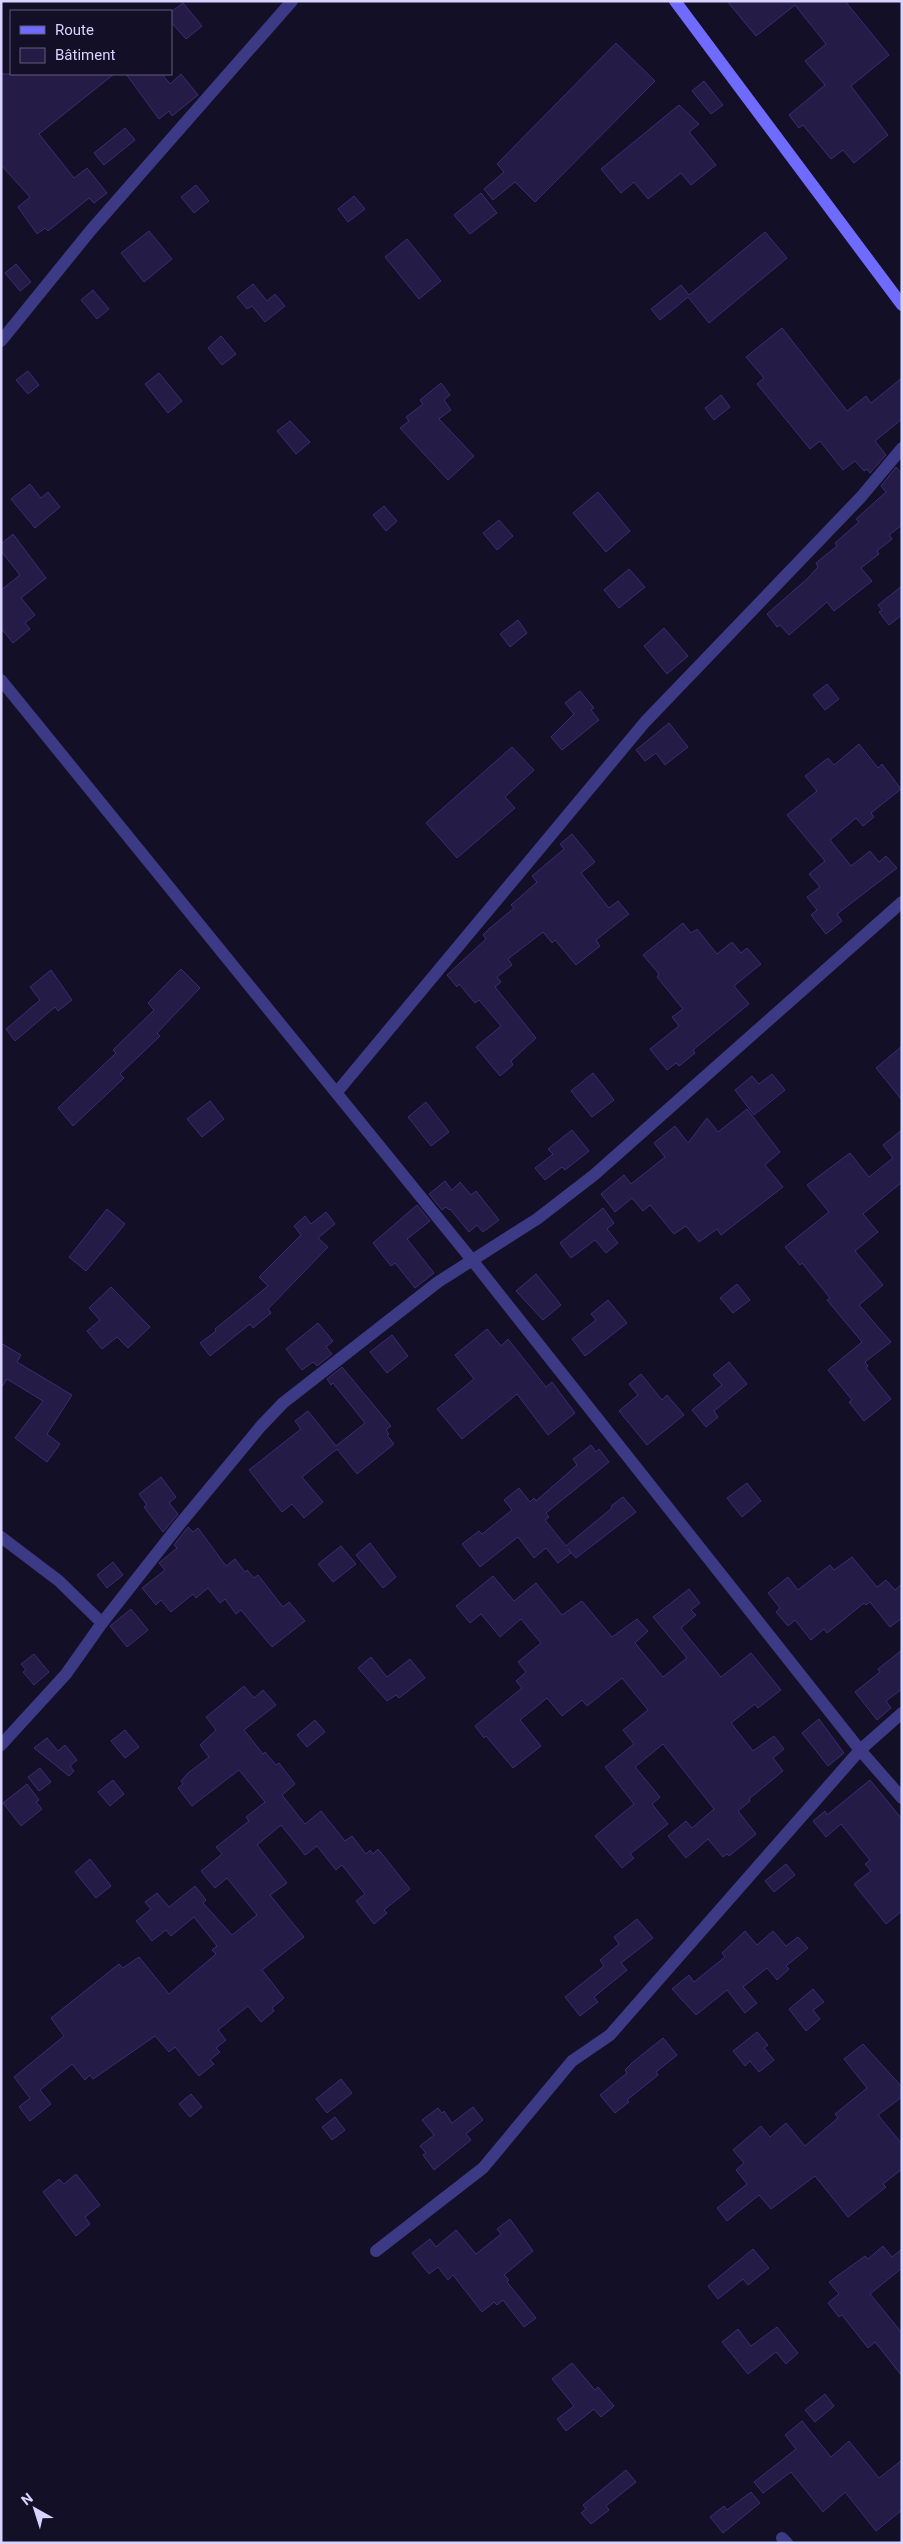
<svg xmlns="http://www.w3.org/2000/svg" width="903" height="2544" viewBox="0 0 903 2544" font-family="Roboto,sans-serif">
	<style>
		.building { fill: #241b47; stroke: #3b2d73 }
		.lines { fill: none; stroke-linecap: round; stroke-linejoin: round }
		.street { stroke: #3d3a85; stroke-width: 12 }
		.secondary { stroke: #6f6bff; stroke-width: 12 }
	</style>
	<rect width="100%" height="100%" fill="#130f26"/>
	<g class="building">
		<polygon points="727,1 845,1 889,55 851,86 888,135 854,163 843,150 831,159 803,125 799,128 789,115 825,85 805,61 826,44 795,5 756,36"/>
		<polygon points="183,3 202,26 186,39 171,22 171,12"/>
		<polygon points="616,43 655,81 535,202 515,182 493,200 484,189 504,172 497,164"/>
		<polygon points="1,74 114,74 39,134 74,178 87,168 107,193 94,203 89,198 48,231 45,228 37,234 18,207 30,197 1,165"/>
		<polygon points="126,74 162,74 170,84 181,74 198,95 172,116 169,111 159,119"/>
		<polygon points="704,81 723,105 711,114 692,91"/>
		<polygon points="679,105 699,124 689,132 716,165 691,185 681,173 648,199 634,182 621,193 601,169"/>
		<polygon points="125,128 135,140 104,165 94,153"/>
		<polygon points="196,185 209,201 194,213 181,197"/>
		<polygon points="481,193 497,213 470,234 454,215"/>
		<polygon points="354,196 365,209 348,222 338,209"/>
		<polygon points="149,231 172,259 144,282 121,253"/>
		<polygon points="765,232 787,258 709,323 688,297 660,320 651,309 681,285 689,295"/>
		<polygon points="407,239 441,281 419,299 385,257"/>
		<polygon points="16,264 31,282 20,291 5,273"/>
		<polygon points="253,284 267,301 275,294 285,306 265,322 252,306 247,309 237,297"/>
		<polygon points="93,290 109,309 97,319 81,300"/>
		<polygon points="782,328 847,411 866,396 871,403 902,378 902,419 875,441 886,455 870,473 867,469 864,471 855,461 843,470 820,441 810,449 757,384 764,378 746,357"/>
		<polygon points="221,336 236,354 222,365 208,348"/>
		<polygon points="28,371 39,385 28,394 16,380"/>
		<polygon points="159,373 182,401 168,413 145,384"/>
		<polygon points="441,383 450,395 444,400 451,410 439,419 474,456 448,480 400,428 409,421 406,417 423,404 420,400"/>
		<polygon points="721,395 730,407 714,420 705,408"/>
		<polygon points="290,421 310,442 296,454 277,431"/>
		<polygon points="896,467 902,474 902,525 889,535 892,539 877,551 879,554 861,568 872,581 834,611 827,602 789,635 780,625 777,627 767,614 808,578 818,567 816,563 837,546 835,543 859,522 856,519 886,492 881,486"/>
		<polygon points="30,484 41,498 48,492 60,507 35,528 11,499"/>
		<polygon points="598,492 630,531 606,552 573,513"/>
		<polygon points="384,506 397,521 386,531 373,515"/>
		<polygon points="499,520 513,536 497,550 483,533"/>
		<polygon points="13,534 46,578 21,598 35,615 25,623 30,629 13,643 1,628 1,590 20,575 1,551 1,544"/>
		<polygon points="629,569 645,587 619,608 604,590"/>
		<polygon points="902,586 902,615 889,625 879,612 882,610 878,605"/>
		<polygon points="518,620 527,633 510,647 500,634"/>
		<polygon points="664,628 688,656 667,674 644,646"/>
		<polygon points="827,684 839,699 825,710 813,695"/>
		<polygon points="580,691 594,708 591,710 599,720 562,750 551,737 574,714 565,703"/>
		<polygon points="669,723 688,747 665,765 656,753 645,761 636,750"/>
		<polygon points="859,744 878,768 882,764 901,789 871,813 874,817 863,826 856,818 830,840 851,866 870,851 879,862 886,856 897,868 837,914 842,921 826,934 811,915 817,910 807,897 820,887 809,874 825,861 787,815 817,791 805,776 828,758 834,765"/>
		<polygon points="512,747 534,770 505,797 515,808 457,858 426,823"/>
		<polygon points="572,834 595,862 581,873 609,908 618,901 629,914 596,940 600,946 576,965 555,940 552,943 543,932 508,959 512,965 497,977 501,982 495,987 536,1038 511,1061 513,1065 500,1076 476,1047 501,1026 479,1000 475,1003 459,984 457,987 447,975 486,939 483,935 490,928 514,908 511,905 537,882 532,876 564,849 560,844"/>
		<polygon points="683,923 691,933 697,929 717,954 732,942 741,953 747,948 761,964 734,986 749,1004 693,1050 695,1053 679,1066 676,1063 667,1070 650,1049 679,1026 672,1017 683,1009 657,977 659,974 643,955"/>
		<polygon points="181,969 200,988 157,1033 160,1036 120,1074 124,1078 73,1126 58,1108 116,1053 113,1050 154,1010 148,1003"/>
		<polygon points="51,970 72,1000 58,1011 55,1007 15,1041 6,1029 40,1000 30,987"/>
		<polygon points="902,1046 902,1100 876,1068"/>
		<polygon points="593,1073 614,1100 592,1117 571,1091"/>
		<polygon points="772,1074 785,1090 754,1115 735,1090 752,1076 759,1084"/>
		<polygon points="210,1101 224,1119 202,1137 187,1119"/>
		<polygon points="426,1102 449,1132 431,1146 408,1117"/>
		<polygon points="747,1109 780,1152 765,1165 783,1187 721,1235 717,1229 699,1242 686,1226 674,1234 650,1205 643,1211 632,1198 615,1212 601,1194 624,1175 631,1184 665,1157 654,1143 675,1126 688,1143 707,1118 718,1132"/>
		<polygon points="572,1130 589,1151 565,1170 562,1167 545,1180 535,1168 553,1154 548,1149"/>
		<polygon points="902,1130 902,1182 863,1214 878,1232 855,1251 883,1285 859,1305 891,1342 865,1362 868,1366 866,1368 891,1399 864,1421 849,1402 852,1400 828,1370 862,1342 827,1300 830,1298 802,1263 800,1265 785,1247 829,1212 807,1185 850,1153 869,1177 893,1158 883,1145"/>
		<polygon points="445,1181 452,1190 460,1182 471,1195 476,1191 499,1220 483,1232 477,1225 469,1232 450,1209 449,1210 446,1207 442,1210 429,1194"/>
		<polygon points="417,1205 430,1221 407,1239 434,1273 415,1288 395,1263 391,1266 373,1243"/>
		<polygon points="603,1208 614,1223 607,1229 618,1243 606,1253 595,1240 571,1258 560,1243"/>
		<polygon points="107,1209 125,1224 86,1271 69,1257"/>
		<polygon points="326,1212 335,1224 318,1238 328,1247 268,1309 271,1313 253,1328 250,1324 210,1356 200,1343 216,1331 215,1329 268,1286 259,1277 301,1235 294,1226 305,1216 311,1224"/>
		<polygon points="536,1274 561,1305 543,1320 516,1291"/>
		<polygon points="737,1284 750,1300 733,1313 720,1298"/>
		<polygon points="111,1287 150,1327 128,1348 117,1337 102,1349 87,1331 100,1320 89,1308"/>
		<polygon points="608,1300 627,1323 585,1356 572,1339 596,1320 591,1314"/>
		<polygon points="318,1323 333,1341 326,1347 332,1354 317,1366 313,1362 302,1370 286,1349"/>
		<polygon points="487,1329 501,1346 508,1339 546,1387 552,1382 575,1413 548,1435 517,1394 462,1439 437,1409 474,1379 455,1355"/>
		<polygon points="392,1335 408,1356 387,1373 370,1352"/>
		<polygon points="1,1343 21,1355 17,1362 72,1395 47,1434 60,1444 47,1462 15,1438 43,1401 7,1379 1,1388"/>
		<polygon points="729,1362 747,1384 714,1411 718,1417 706,1427 692,1410 722,1385 713,1375"/>
		<polygon points="342,1367 391,1426 386,1430 389,1434 387,1435 394,1444 357,1474 337,1449 302,1477 323,1502 304,1518 292,1504 282,1512 249,1470 301,1429 295,1421 308,1411 336,1446 365,1423 333,1383 331,1385 327,1379"/>
		<polygon points="641,1374 662,1400 667,1395 684,1415 647,1445 619,1411 638,1395 629,1384"/>
		<polygon points="591,1445 596,1452 599,1449 609,1462 546,1513 549,1517 545,1520 566,1546 612,1508 611,1506 623,1497 636,1512 576,1558 568,1549 571,1553 558,1563 546,1548 534,1558 518,1537 480,1567 462,1544 479,1531 482,1534 512,1510 504,1500 519,1488 530,1502 534,1498 536,1501 577,1465 573,1459"/>
		<polygon points="161,1477 176,1497 169,1503 178,1514 163,1532 144,1507 147,1505 139,1494"/>
		<polygon points="747,1483 761,1501 742,1517 727,1498"/>
		<polygon points="188,1527 193,1532 198,1528 226,1566 235,1559 245,1572 247,1570 254,1578 258,1575 283,1607 289,1602 305,1621 272,1647 241,1610 236,1614 225,1599 220,1603 208,1588 196,1598 193,1594 171,1612 161,1600 156,1605 142,1588 165,1570 159,1563 177,1548 174,1545"/>
		<polygon points="370,1543 396,1577 383,1588 356,1555"/>
		<polygon points="341,1546 356,1564 333,1582 318,1564"/>
		<polygon points="852,1557 877,1587 886,1580 895,1590 902,1584 902,1618 890,1627 870,1602 866,1605 864,1603 827,1633 824,1629 811,1640 795,1620 788,1626 776,1612 780,1608 768,1593 788,1577 798,1590 830,1565 834,1570"/>
		<polygon points="113,1562 123,1575 107,1588 97,1575"/>
		<polygon points="493,1576 514,1601 536,1583 562,1615 582,1601 612,1637 637,1619 648,1631 635,1643 663,1677 687,1658 653,1617 689,1589 700,1603 691,1610 696,1615 681,1628 721,1677 751,1653 781,1690 758,1708 755,1704 731,1723 753,1751 774,1736 784,1749 773,1758 783,1771 749,1799 750,1801 738,1811 756,1834 729,1856 727,1854 723,1857 708,1839 686,1858 668,1836 686,1821 692,1828 714,1809 663,1744 635,1767 660,1797 652,1804 668,1824 630,1854 634,1858 622,1868 595,1836 634,1804 605,1767 634,1744 623,1730 648,1710 622,1678 587,1706 582,1700 562,1716 547,1698 520,1720 541,1746 513,1768 486,1736 484,1738 475,1726 522,1688 516,1681 526,1672 518,1662 541,1643 521,1619 500,1637 481,1614 470,1623 456,1606"/>
		<polygon points="131,1609 148,1630 127,1647 110,1626"/>
		<polygon points="902,1650 902,1689 886,1701 891,1708 877,1720 855,1692 880,1672 878,1669"/>
		<polygon points="34,1654 49,1672 34,1685 23,1672 26,1670 21,1664"/>
		<polygon points="371,1657 387,1677 410,1659 425,1678 399,1698 396,1695 387,1701 358,1668"/>
		<polygon points="244,1686 254,1698 263,1690 276,1705 244,1730 263,1754 265,1752 276,1765 279,1763 295,1784 282,1795 305,1824 321,1811 345,1841 352,1836 366,1854 370,1850 373,1854 378,1849 410,1889 384,1910 387,1913 374,1924 356,1901 365,1894 342,1865 336,1870 317,1846 305,1855 281,1825 257,1845 287,1883 270,1895 304,1937 262,1970 284,1998 272,2008 274,2011 261,2022 248,2006 218,2030 226,2040 216,2048 220,2052 210,2060 214,2064 199,2076 175,2047 169,2052 155,2036 93,2079 90,2075 85,2080 72,2064 40,2090 51,2104 30,2121 19,2107 30,2098 14,2077 64,2036 51,2018 119,1964 123,1968 139,1957 169,1994 216,1954 212,1950 217,1946 194,1917 171,1936 166,1930 152,1941 136,1921 151,1909 145,1902 157,1893 169,1907 195,1886 206,1900 203,1903 232,1935 257,1915 227,1878 215,1888 201,1871 222,1854 216,1847 249,1821 246,1817 265,1802 239,1770 192,1806 178,1788 183,1784 181,1781 188,1773 209,1757 200,1745 216,1730 206,1717"/>
		<polygon points="819,1719 844,1753 828,1766 802,1733"/>
		<polygon points="315,1720 325,1732 307,1747 297,1735"/>
		<polygon points="125,1730 139,1747 125,1758 111,1741"/>
		<polygon points="47,1738 58,1751 65,1745 77,1760 70,1766 74,1771 69,1776 34,1748"/>
		<polygon points="40,1768 51,1782 39,1791 28,1777"/>
		<polygon points="113,1780 124,1794 110,1806 98,1792"/>
		<polygon points="870,1780 902,1819 902,1911 886,1924 854,1884 871,1871 865,1864 870,1860 841,1824 826,1837 813,1821 825,1811 827,1815"/>
		<polygon points="27,1784 39,1800 36,1802 42,1809 21,1826 3,1803"/>
		<polygon points="90,1859 111,1886 96,1898 75,1872"/>
		<polygon points="786,1864 795,1875 774,1892 765,1881"/>
		<polygon points="637,1919 653,1938 621,1963 627,1970 594,1997 598,2002 580,2016 565,1997 604,1966 600,1960 619,1944 614,1937"/>
		<polygon points="745,1931 757,1945 773,1931 786,1946 798,1937 808,1948 786,1966 789,1969 777,1980 767,1968 743,1987 757,2003 745,2013 727,1990 696,2015 672,1989 689,1975 694,1982 725,1957 722,1953"/>
		<polygon points="813,1989 824,2002 813,2010 820,2019 806,2031 789,2009"/>
		<polygon points="757,2032 768,2045 764,2048 774,2060 759,2072 750,2061 745,2066 733,2051"/>
		<polygon points="663,2038 677,2055 656,2072 658,2075 627,2100 629,2102 615,2113 600,2095 627,2073 625,2070 633,2062"/>
		<polygon points="863,2044 902,2087 902,2097 878,2115 902,2144 902,2169 883,2184 886,2187 848,2217 815,2176 771,2209 759,2195 727,2221 717,2208 747,2184 736,2170 744,2163 733,2150 761,2126 770,2137 786,2123 805,2146 838,2118 835,2114 867,2088 844,2059"/>
		<polygon points="341,2079 352,2093 327,2113 316,2099"/>
		<polygon points="191,2094 202,2107 190,2117 179,2104"/>
		<polygon points="473,2107 483,2120 466,2134 471,2140 434,2170 423,2155 426,2153 420,2146 434,2135 422,2120 438,2108 442,2113 444,2111 452,2123"/>
		<polygon points="335,2117 345,2130 332,2140 322,2127"/>
		<polygon points="76,2174 100,2205 85,2217 90,2224 76,2236 43,2192 59,2179 64,2184"/>
		<polygon points="510,2219 533,2251 504,2275 509,2280 507,2282 536,2318 524,2327 503,2300 497,2305 494,2302 482,2312 453,2275 448,2280 438,2267 429,2274 412,2253 430,2239 436,2247 456,2230 476,2254 501,2234 497,2229"/>
		<polygon points="883,2246 892,2257 902,2249 902,2268 870,2294 902,2333 902,2376 875,2342 868,2348 842,2315 839,2317 828,2303 839,2294 829,2282 865,2256 868,2259"/>
		<polygon points="753,2249 769,2268 748,2285 743,2279 718,2299 708,2286"/>
		<polygon points="777,2327 798,2353 786,2364 776,2352 748,2374 722,2342 738,2329 751,2346"/>
		<polygon points="572,2363 595,2390 598,2387 614,2406 601,2417 594,2409 566,2431 557,2419 574,2406 552,2379"/>
		<polygon points="825,2394 834,2406 815,2422 805,2410"/>
		<polygon points="802,2421 831,2457 849,2441 879,2478 902,2460 902,2510 876,2531 845,2492 823,2512 791,2472 763,2493 754,2482 796,2449 785,2435"/>
		<polygon points="626,2470 636,2482 606,2506 609,2510 591,2524 581,2513 586,2509 583,2505"/>
		<polygon points="751,2492 760,2503 723,2533 710,2517 724,2506 727,2510"/>
	</g>
	<g class="lines">
		<g class="street">
			<polyline points="1,341 91,230 292,1"/>
			<polyline points="1,680 472,1260 860,1750 902,1798"/>
			<polyline points="337,1092 645,722 861,497 902,448"/>
			<polyline points="1,1537 59,1581 102,1623"/>
			<polyline points="1,1745 66,1674 102,1623 179,1525 261,1426 283,1403 438,1282 537,1219 594,1175 902,902"/>
			<polyline points="376,2251 483,2168 572,2061 610,2035 860,1750 902,1713"/>
			<polyline points="782,2538 787,2543"/>
		</g>
		<polyline class="secondary" points="675,1 902,305"/>
	</g>
	<rect width="903" height="2544" fill="none" stroke="#d9d4ff" stroke-width="5"/>
	<rect x="10" y="10" width="162" height="65" fill="#130f26" stroke="#625e7d"/>
	<rect x="20" y="26" width="25" height="8" fill="#6f6bff" stroke="#625e7d"/>
	<text x="55" y="35" font-size="15" fill="#d9d4ff">Route</text>
	<rect x="20" y="48" width="25" height="15" fill="#241b47" stroke="#625e7d"/>
	<text x="55" y="60" font-size="15" fill="#d9d4ff">Bâtiment</text>
	<g transform="translate(35 2509) rotate(321)" stroke="#130f26" stroke-width="4" paint-order="stroke">
	<path d="M0-4L9 19L0 12L-9 19Z" fill="#d9d4ff"/>
	<text y="-8" font-size="14" font-weight="bold" text-anchor="middle" fill="#d9d4ff">N</text>
	</g>
</svg>
